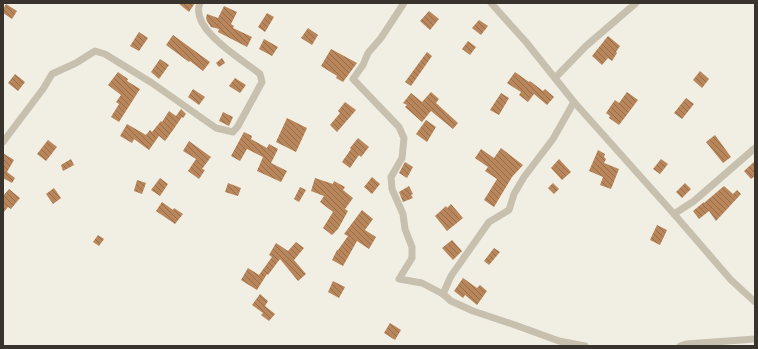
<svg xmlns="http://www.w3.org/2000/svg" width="758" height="349" viewBox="0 0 758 349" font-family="'Varela Round',sans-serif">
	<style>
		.building { fill: url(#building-back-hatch) }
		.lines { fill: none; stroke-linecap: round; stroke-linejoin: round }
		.street { stroke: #c8c0af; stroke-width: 7 }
	</style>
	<defs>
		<pattern id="building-back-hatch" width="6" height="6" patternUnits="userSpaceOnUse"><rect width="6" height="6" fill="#b8865a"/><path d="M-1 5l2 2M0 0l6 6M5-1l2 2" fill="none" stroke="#976e4b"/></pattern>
	</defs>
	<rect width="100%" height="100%" fill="#f1eee3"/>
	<g class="building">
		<polygon points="178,3 195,3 189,12"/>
		<polygon points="6,4 17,11 12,19 3,13 3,9"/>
		<polygon points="224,6 237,12 231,24 234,26 233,28 252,37 247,47 218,32 219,29 211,27 207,21 206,18 207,14 218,18"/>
		<polygon points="429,11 439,19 430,30 420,21"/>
		<polygon points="267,13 274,17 265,32 258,27"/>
		<polygon points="479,20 488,26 481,35 472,28"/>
		<polygon points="308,28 318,35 312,45 301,38"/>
		<polygon points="139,32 148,38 139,51 130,46"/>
		<polygon points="173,35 210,62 203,71 190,61 189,62 166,45"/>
		<polygon points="608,36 620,46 616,52 617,53 612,61 608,58 602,65 592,56"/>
		<polygon points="264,39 278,47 272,56 259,49"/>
		<polygon points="468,41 476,47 470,55 462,49"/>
		<polygon points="331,49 357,63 343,82 336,78 337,76 321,66"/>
		<polygon points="427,52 432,56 411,86 405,82"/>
		<polygon points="222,58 225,63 219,67 216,63"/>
		<polygon points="160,59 169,65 159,79 151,72"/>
		<polygon points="700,71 709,79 702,88 693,80"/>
		<polygon points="118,72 128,79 127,81 140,89 119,122 111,117 119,104 116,102 121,95 108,85"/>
		<polygon points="515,72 529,82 530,81 543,91 545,89 554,97 547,105 534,94 528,102 519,95 521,92 507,83"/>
		<polygon points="15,74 25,82 18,91 8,83"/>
		<polygon points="235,78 246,85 240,93 229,86"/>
		<polygon points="193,89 205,97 199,105 188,97"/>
		<polygon points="431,92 439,99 436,103 458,123 453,129 431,111 422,122 405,107 407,105 403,103 411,93 422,102"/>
		<polygon points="627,92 638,100 619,125 609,118 610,116 606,113 615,100 619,103"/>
		<polygon points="501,93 509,98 499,115 490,110"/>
		<polygon points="686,98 694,104 682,119 674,113"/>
		<polygon points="345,102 356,110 337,132 330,125 340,113 338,111"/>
		<polygon points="181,109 186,114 183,118 182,117 173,130 165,141 159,136 149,150 134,139 132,143 120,136 127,124 146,135 150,130 152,132 161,121 162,122 169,111 176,116"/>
		<polygon points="223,112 233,117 229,126 219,121"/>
		<polygon points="287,118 307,128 296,152 276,142"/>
		<polygon points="426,120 436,127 427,142 416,134"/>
		<polygon points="244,132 252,136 251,139 267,148 269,144 278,149 271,163 287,171 281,182 257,171 263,157 247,149 240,161 231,156"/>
		<polygon points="715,135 731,157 723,163 706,142"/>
		<polygon points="358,138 369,147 361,157 359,155 350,168 342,162 351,149 350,148"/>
		<polygon points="48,140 57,147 46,161 37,154"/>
		<polygon points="189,141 211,157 202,169 205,170 199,179 188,171 196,159 183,151"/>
		<polygon points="501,148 523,165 512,177 494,207 484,200 497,179 485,171 488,167 475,158 481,149 494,158"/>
		<polygon points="598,150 605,154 604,157 606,159 604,163 619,169 611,189 600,185 603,177 589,171"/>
		<polygon points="3,153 14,160 7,172 15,178 12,183 3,178"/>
		<polygon points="71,159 74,165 63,171 61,165"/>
		<polygon points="559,159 571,172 562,180 551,168"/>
		<polygon points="661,159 668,164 660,174 653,169"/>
		<polygon points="755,161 755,176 751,179 744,171"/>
		<polygon points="405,162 413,167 407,178 399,173"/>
		<polygon points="372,177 380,184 372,194 364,187"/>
		<polygon points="160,178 168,184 160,196 151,190"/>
		<polygon points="315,178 333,184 334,181 345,187 343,190 353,198 345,209 348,211 338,229 332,235 323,228 333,212 320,202 324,196 311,191"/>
		<polygon points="137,180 146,183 142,194 134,191"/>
		<polygon points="228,183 241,188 238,196 225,192"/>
		<polygon points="553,183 559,189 554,194 548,188"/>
		<polygon points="685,183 691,189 682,198 676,192"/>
		<polygon points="409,186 413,194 411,195 413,198 403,202 399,192"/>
		<polygon points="724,186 733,194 737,190 741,194 716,221 709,211 699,219 693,211 704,202 704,203"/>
		<polygon points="300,187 306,190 299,202 294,199"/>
		<polygon points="54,188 61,198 53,204 46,194"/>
		<polygon points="9,189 20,198 11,209 8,207 3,213 3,196"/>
		<polygon points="162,202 173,210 174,208 183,214 175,224 156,211"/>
		<polygon points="451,204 463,218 447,231 435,216 446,206 447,208"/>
		<polygon points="362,210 373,219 365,230 376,237 369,249 357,241 343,266 332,260 337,250 338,250 348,236 344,234"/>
		<polygon points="657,225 667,230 660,245 650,240"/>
		<polygon points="98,235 104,239 99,246 93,242"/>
		<polygon points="452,240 462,251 453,260 442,248"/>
		<polygon points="296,242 304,248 294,260 306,274 298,281 280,259 268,275 267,274 257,290 241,280 248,268 259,275 272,257 269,255 276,243 288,251"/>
		<polygon points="494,248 500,252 489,265 484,261"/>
		<polygon points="463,278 477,288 480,285 487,291 477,305 465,295 463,298 454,291"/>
		<polygon points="333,281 345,287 339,298 328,292"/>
		<polygon points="260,294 268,301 265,306 275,314 269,321 261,315 263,313 252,305"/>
		<polygon points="390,323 401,330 395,340 384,333"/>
	</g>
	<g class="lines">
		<g class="street">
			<polyline points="404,3 381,38 368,53 363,65 353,79 399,127 404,138 402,158 391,177 392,189 403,214 405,229 412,247 412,258 399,279 422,283 443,294 451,301 473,311 515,325 559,341 585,346"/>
			<polyline points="491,3 526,42 574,102 674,214 731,280 755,302"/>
			<polyline points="555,78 586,46 636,3"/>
			<path d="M3,142L43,89L52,74L76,63L95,51L105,54L152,83L216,128L233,132L238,126L262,82L260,74C243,60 189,29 200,3"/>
			<polyline points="674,214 694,201 755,148"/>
			<polyline points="443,294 451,276 489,222 509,210 514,194 524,177 553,139 574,102"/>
			<polyline points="680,346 686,344 755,339"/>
		</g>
	</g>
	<rect width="758" height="349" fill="none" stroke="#38332c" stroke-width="8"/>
</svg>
